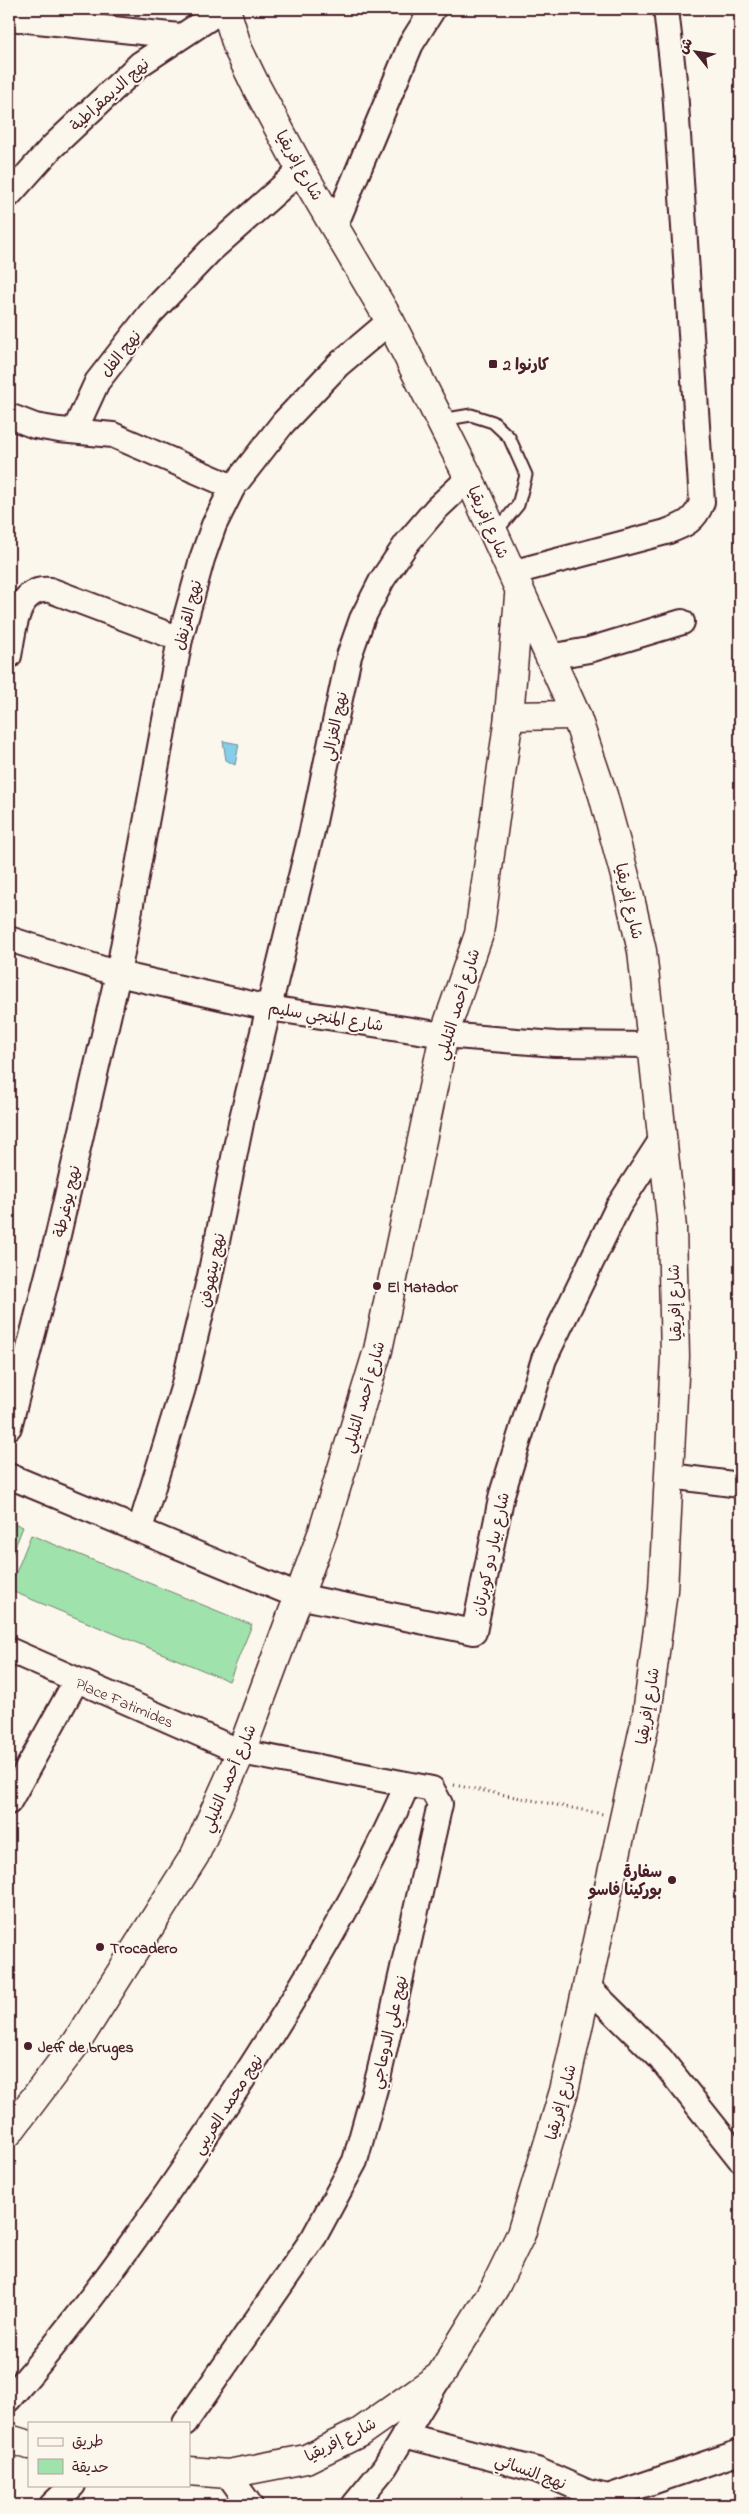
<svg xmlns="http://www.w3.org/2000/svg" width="749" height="2514" viewBox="0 0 749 2514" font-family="'Indie Flower','Playpen Sans Arabic',sans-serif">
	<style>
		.green { fill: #a0e2ac; stroke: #75806c }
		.water { fill: #86cee7; stroke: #6e889c }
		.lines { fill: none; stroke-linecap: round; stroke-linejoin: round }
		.service-casing { stroke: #4a1f2b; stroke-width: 15 }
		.minor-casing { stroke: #4a1f2b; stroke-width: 28 }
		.tertiary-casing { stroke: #4a1f2b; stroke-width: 31 }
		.path { stroke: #4a1f2b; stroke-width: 3; stroke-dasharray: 1 4; stroke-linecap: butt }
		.service { stroke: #fbf7ec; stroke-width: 11 }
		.minor { stroke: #fbf7ec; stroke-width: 24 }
		.tertiary { stroke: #fbf7ec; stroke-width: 28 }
		.poi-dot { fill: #4a1f2b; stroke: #fbf7ec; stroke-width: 2 }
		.labels { text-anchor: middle; stroke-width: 4; stroke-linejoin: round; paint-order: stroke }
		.street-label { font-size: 16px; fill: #4a1f2b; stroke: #fbf7ec }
		.poi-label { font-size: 16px; font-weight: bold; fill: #4a1f2b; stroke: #fbf7ec; text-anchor: start }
	</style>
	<rect width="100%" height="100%" fill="#fbf7ec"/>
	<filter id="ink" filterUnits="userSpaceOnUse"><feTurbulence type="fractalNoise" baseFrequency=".02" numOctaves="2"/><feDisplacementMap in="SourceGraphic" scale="10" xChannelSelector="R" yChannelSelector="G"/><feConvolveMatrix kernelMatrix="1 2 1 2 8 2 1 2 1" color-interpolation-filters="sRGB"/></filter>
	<g filter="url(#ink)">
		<g class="green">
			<polygon points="126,9 185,9 182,14"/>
			<polygon points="9,1521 23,1527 9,1562"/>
			<polygon points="31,1535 252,1625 229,1681 9,1590"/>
		</g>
		<polygon class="water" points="223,741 239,744 235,765 226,760"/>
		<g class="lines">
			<g class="service-casing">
				<polyline id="service" points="441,420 471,415 493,422 509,437 526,475 518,505 495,533"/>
			</g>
			<g class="minor-casing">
				<g id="minor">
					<polyline points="9,18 179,36"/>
					<polyline points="9,195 51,148 140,64 223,9"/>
					<polyline points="335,226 411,44 433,9"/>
					<polyline points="9,416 35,426 59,430 113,435 233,487"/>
					<polyline points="75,430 97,382 150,314 210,251 301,170"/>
					<path d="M511,573L666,532C685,525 695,521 702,502L675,89L666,9"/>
					<path d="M9,656C14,631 15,587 50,590L180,639"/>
					<polyline points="549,657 589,650 682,622"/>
					<polyline points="9,939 118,974 269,1008 444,1035 555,1044 651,1045"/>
					<polyline points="9,1427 58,1235 118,974 180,639 202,559 214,525 233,487 283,423 338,365 390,321"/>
					<polyline points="9,1476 298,1596 474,1632 502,1494 544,1359 618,1207 662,1139"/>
					<polyline points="670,1476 740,1485"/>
					<polyline points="140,1529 183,1388 210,1276 242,1118 312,831 349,656 362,619 382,580 407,543 436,509 469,478"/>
					<polyline points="9,1650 241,1752 432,1789 440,1804 379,2074 355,2161 314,2237 185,2423"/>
					<polyline points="9,1802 76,1681"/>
					<polyline points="588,1987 660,2058 740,2159"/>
					<path d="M9,2399C94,2301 168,2195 239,2085C302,1988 361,1891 407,1785"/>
					<polyline points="404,2435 537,2470 587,2492 608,2497 740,2452"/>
					<polyline points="228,2474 250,2505"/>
					<polyline points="52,2505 73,2485"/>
					<polyline points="354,2505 385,2467 439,2378"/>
				</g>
			</g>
			<g class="tertiary-casing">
				<g id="tertiary">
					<polyline points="509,716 576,715"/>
					<polyline points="9,2132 77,2042 195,1855 241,1752 323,1531 378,1350 444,1035 479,934 509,716 519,596"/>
					<polyline points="9,2439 29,2445"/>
					<polyline points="189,2471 228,2474 306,2459 359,2433 440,2376 495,2287 521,2234 564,2091 647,1714 663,1590 675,1357 672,1228 642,951 625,876 603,795 576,715 469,478 390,321 301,170 256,86 238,49 226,9"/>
				</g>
			</g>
			<polyline class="path" points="454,1785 603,1814"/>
			<use href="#service" class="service"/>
			<use href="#minor" class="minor"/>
			<use href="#tertiary" class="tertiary"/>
		</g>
	</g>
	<g class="poi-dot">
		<rect x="488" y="359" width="10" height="10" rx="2.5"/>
		<circle cx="377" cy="1286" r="5"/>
		<circle cx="672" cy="1880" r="5"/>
		<circle cx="100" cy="1947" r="5"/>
		<circle cx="28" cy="2046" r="5"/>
	</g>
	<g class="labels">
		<g class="street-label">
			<text transform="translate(109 94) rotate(-42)" y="6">نهج الديمقراطية</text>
			<text transform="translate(300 165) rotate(60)" y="6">شارع إفريقيا</text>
			<text transform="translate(120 353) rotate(-51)" y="6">نهج الفل</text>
			<text transform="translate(489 522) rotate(66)" y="6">شارع إفريقيا</text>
			<text transform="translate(187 615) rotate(-76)" y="6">نهج القرنفل</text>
			<text transform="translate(334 726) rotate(-78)" y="6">نهج الغزالي</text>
			<text transform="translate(630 901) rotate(77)" y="6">شارع إفريقيا</text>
			<text transform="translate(457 1004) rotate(-73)" y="6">شارع أحمد التليلي</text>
			<text transform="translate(326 1016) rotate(9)" y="6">شارع المنجي سليم</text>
			<text transform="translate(66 1201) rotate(-77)" y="6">نهج يوغرطة</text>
			<text transform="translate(211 1270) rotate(-78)" y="6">نهج بيتهوفن</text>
			<text transform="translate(674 1303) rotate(-92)" y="6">شارع إفريقيا</text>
			<text transform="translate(363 1397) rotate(-74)" y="6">شارع أحمد التليلي</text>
			<text transform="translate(490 1554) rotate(-78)" y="6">شارع بيار دو كوبرتان</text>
			<text transform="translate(125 1702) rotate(23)" y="6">Place Fatimides</text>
			<text transform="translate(647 1706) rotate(-81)" y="6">شارع إفريقيا</text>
			<text transform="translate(228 1778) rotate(-67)" y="6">شارع أحمد التليلي</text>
			<text transform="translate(388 2032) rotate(-77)" y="6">نهج علي الدوعاجي</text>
			<text transform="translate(560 2102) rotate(-75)" y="6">شارع إفريقيا</text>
			<text transform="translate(227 2104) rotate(-57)" y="6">نهج محمد العريبي</text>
			<text transform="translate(340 2439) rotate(-27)" y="6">شارع إفريقيا</text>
			<text transform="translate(531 2471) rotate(20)" y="6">نهج النسائي</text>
		</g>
		<g class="poi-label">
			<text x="503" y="370">كارنوا 2</text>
			<text x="387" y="1292">El Matador</text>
			<text x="662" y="1877" text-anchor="end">سفارة<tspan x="662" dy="18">بوركينا فاسو</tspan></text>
			<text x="110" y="1953">Trocadero</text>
			<text x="38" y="2052">Jeff de bruges</text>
		</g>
	</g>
	<rect width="749" height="2514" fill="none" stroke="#fbf7ec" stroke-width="30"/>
	<rect x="15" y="15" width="719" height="2484" fill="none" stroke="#4a1f2b" stroke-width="2" filter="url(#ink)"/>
	<rect x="28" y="2422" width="162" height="65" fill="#fbf7ec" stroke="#b4a19f"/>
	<rect x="38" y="2438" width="25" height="8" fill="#fbf7ec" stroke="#b4a19f"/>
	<text x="72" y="2446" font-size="15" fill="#4a1f2b">طريق</text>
	<rect x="38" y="2459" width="25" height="15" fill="#a0e2ac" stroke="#b4a19f"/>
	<text x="72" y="2472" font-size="15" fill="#4a1f2b">حديقة</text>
	<g transform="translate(696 52) rotate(300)" stroke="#fbf7ec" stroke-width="4" paint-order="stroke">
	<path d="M0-4L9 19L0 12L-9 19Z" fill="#4a1f2b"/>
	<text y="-8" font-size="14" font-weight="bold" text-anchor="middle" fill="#4a1f2b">ش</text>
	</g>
</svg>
